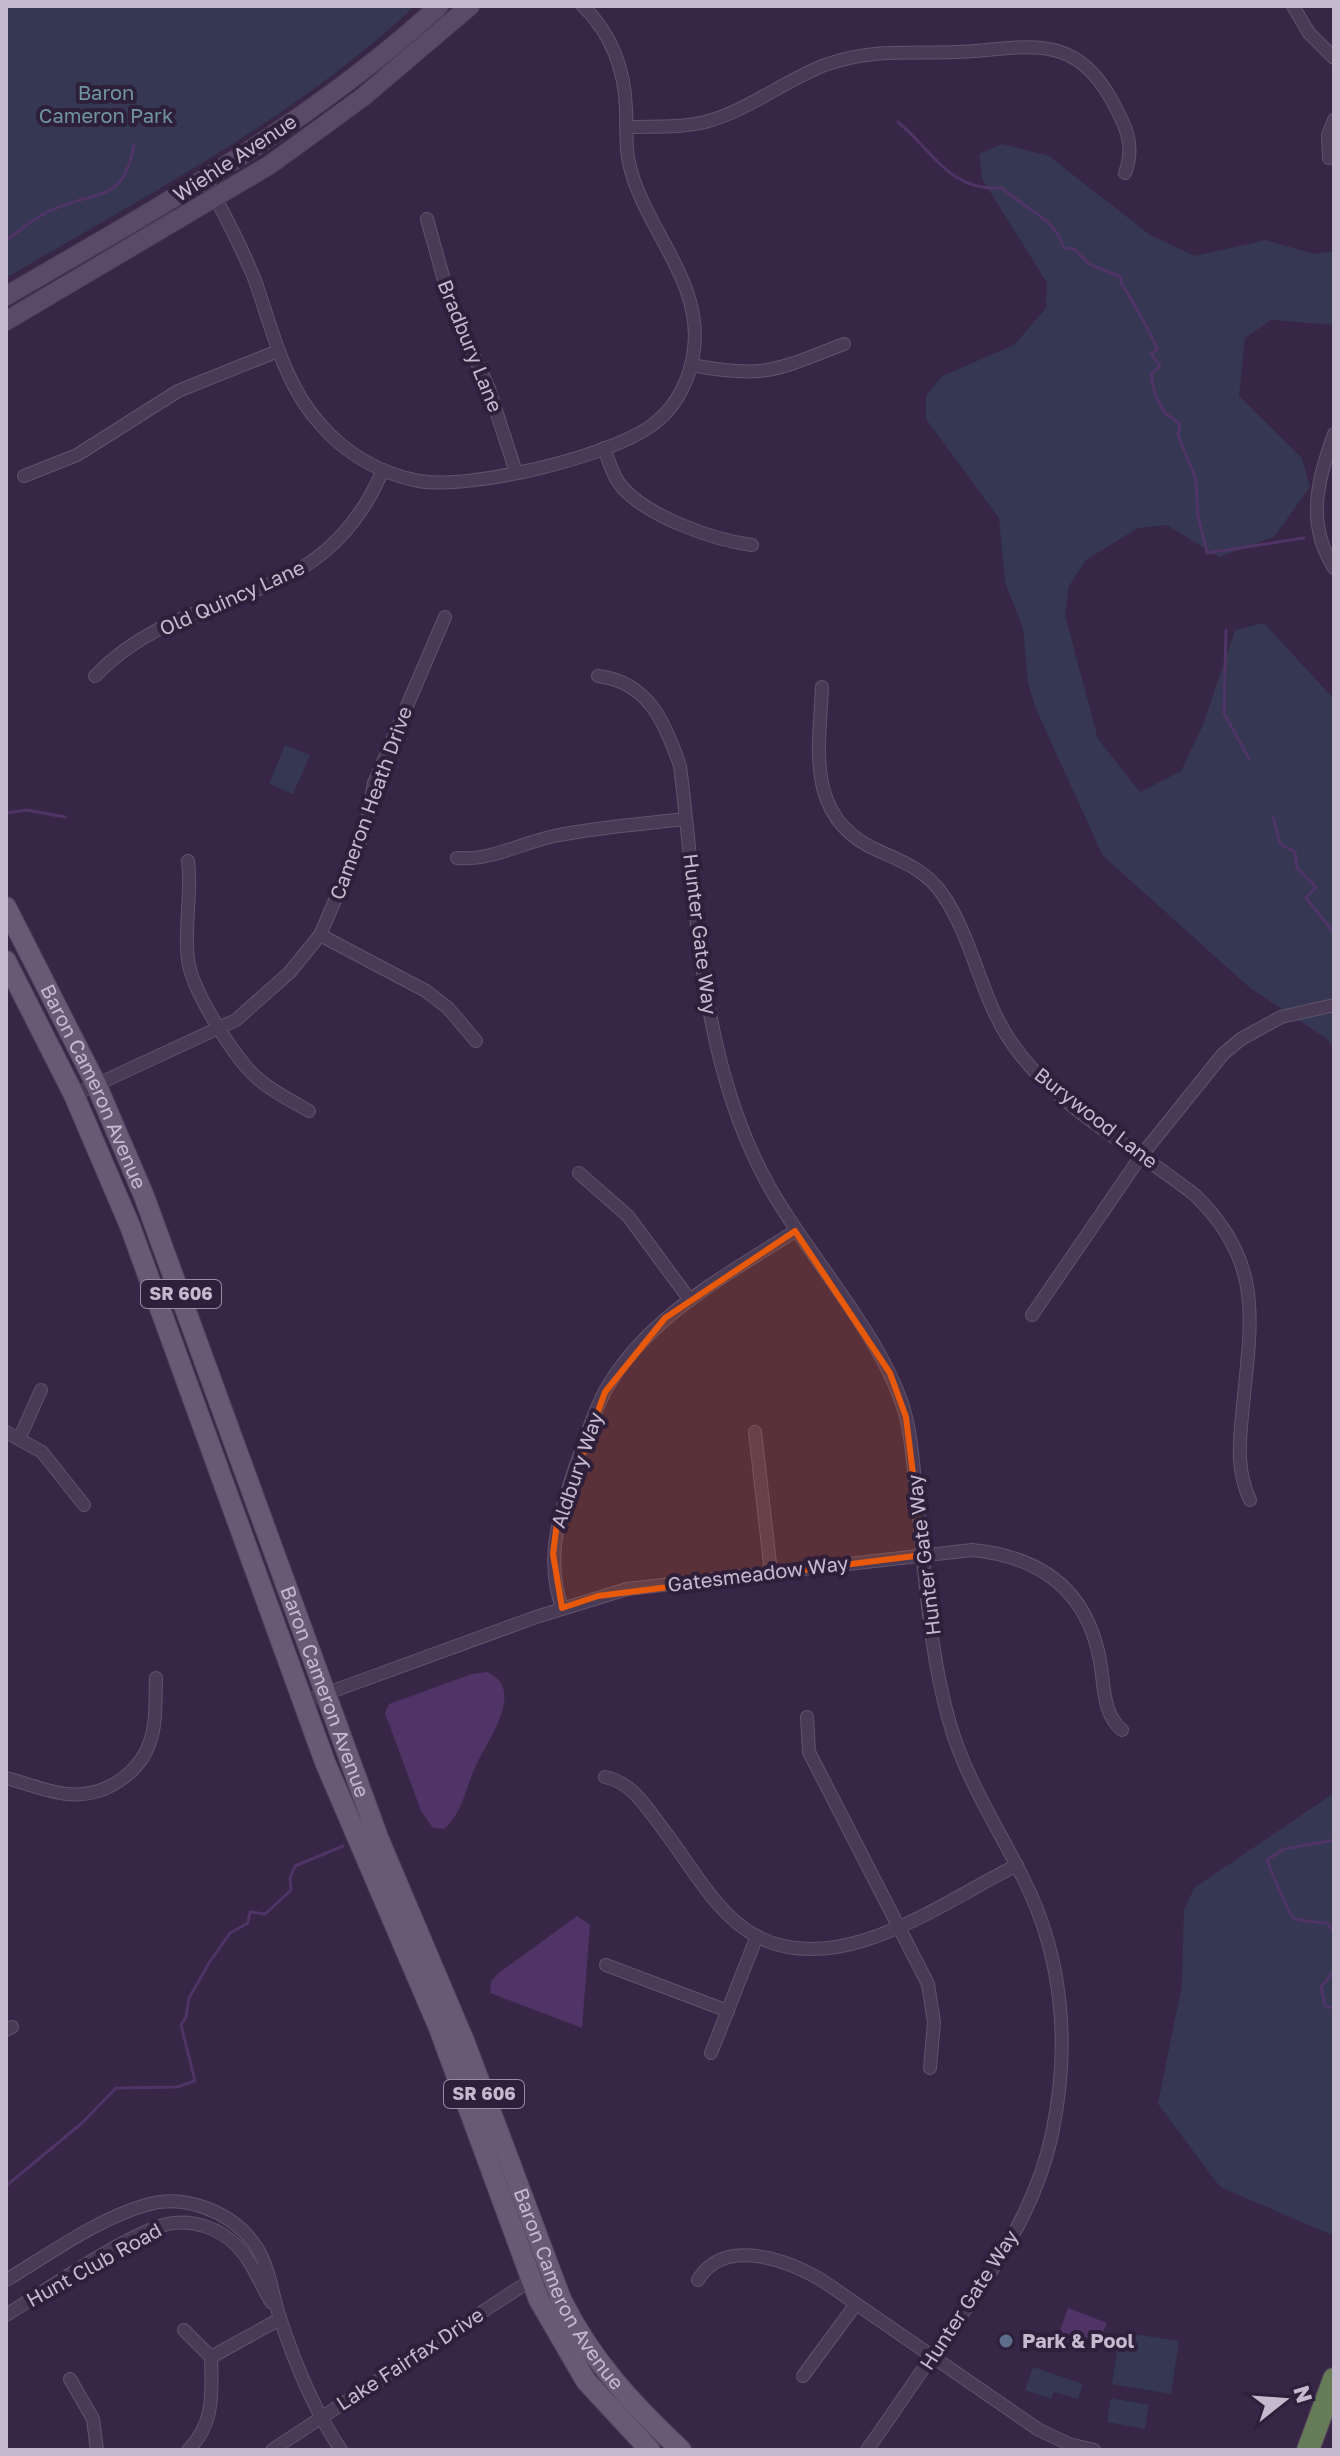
<svg xmlns="http://www.w3.org/2000/svg" width="1340" height="2456" viewBox="0 0 1340 2456" font-family="'Golos Text',sans-serif">
	<style>
		.green { fill: #353753 }
		.water { fill: #503467 }
		.lines { fill: none; stroke-linecap: round; stroke-linejoin: round }
		.stream { stroke: #503467; stroke-width: 3 }
		.street-casing { stroke: #61536c; stroke-width: 14 }
		.secondary-casing { stroke: #4f415b; stroke-width: 20 }
		.primary-casing { stroke: #4f415b; stroke-width: 22 }
		.highway-casing { stroke: #51425c; stroke-width: 24 }
		.street { stroke: #493b55; stroke-width: 12 }
		.secondary { stroke: #5b4968; stroke-width: 18 }
		.primary { stroke: #685975; stroke-width: 20 }
		.highway { stroke: #667b57; stroke-width: 22 }
		.marked { fill: #e8590c; fill-opacity: 0.2; stroke: #e8590c; stroke-width: 6; stroke-linejoin: round }
		.service-dot { fill: #5c6f8a; stroke: #2e1f3a; stroke-width: 3 }
		.labels { text-anchor: middle; stroke-width: 8; stroke-linejoin: round; paint-order: stroke }
		.shield { fill: #2e1f3a; stroke: #988ba2; stroke-width: 2 }
		.shield-label { font-size: 18px; font-weight: bold; fill: #c5b9ce }
		.park-label { font-size: 20px; fill: #6f96a0; stroke: #2e1f3a }
		.street-label { font-size: 20px; fill: #c5b9ce; stroke: #2e1f3a }
		.poi-label { font-size: 20px; font-weight: bold; fill: #c5b9ce; stroke: #2e1f3a; text-anchor: start }
	</style>
	<rect width="100%" height="100%" fill="#372645"/>
	<g class="green">
		<path d="M6,6H415C295,118 147,195 6,278Z"/>
		<polygon points="1002,144 1049,156 1150,235 1195,256 1266,240 1314,254 1334,251 1334,325 1271,320 1245,338 1239,396 1302,458 1310,487 1274,537 1219,557 1167,525 1138,528 1086,560 1069,586 1065,615 1098,739 1140,792 1181,771 1203,725 1235,630 1264,623 1334,699 1334,1049 1327,1039 1250,988 1103,856 1035,707 1028,682 1023,629 1005,582 999,518 926,419 926,396 942,376 1014,345 1046,308 1047,283 982,179 979,154"/>
		<polygon points="285,745 310,755 293,794 269,784"/>
		<polygon points="1334,1793 1334,2236 1220,2187 1158,2104 1182,1984 1184,1910 1194,1888"/>
		<polygon points="1120,2332 1179,2341 1171,2394 1112,2384"/>
		<polygon points="1033,2367 1083,2384 1078,2399 1054,2392 1051,2399 1025,2390"/>
		<polygon points="1111,2398 1149,2405 1145,2429 1107,2422"/>
	</g>
	<g class="water">
		<path d="M487,1672C526,1688 489,1739 478,1761C466,1784 464,1812 444,1829L433,1828L421,1811L385,1713L389,1704L472,1674Z"/>
		<polygon points="577,1916 590,1925 582,2028 490,1993 491,1981 500,1972"/>
		<polygon points="1068,2308 1107,2323 1099,2343 1073,2333 1069,2343 1057,2339"/>
	</g>
	<g class="lines">
		<g class="stream">
			<path d="M898,122C934,152 950,192 1002,188C1024,209 1054,216 1064,248L1074,249L1089,264L1121,277V284C1126,288 1156,343 1157,349L1151,354L1160,366L1151,374L1155,395L1165,413L1180,424L1178,435L1196,479L1198,516L1207,553L1304,538"/>
			<path d="M6,241C21,229 37,216 54,209C99,189 124,204 134,144"/>
			<polyline points="1226,630 1224,713 1249,759"/>
			<polyline points="6,813 27,810 65,817"/>
			<polyline points="1273,817 1280,844 1295,852 1297,868 1316,887 1306,898 1334,933"/>
			<path d="M1334,1840L1284,1849L1267,1860C1271,1870 1289,1916 1294,1918C1304,1922 1317,1922 1327,1923L1334,1933"/>
			<polyline points="1334,1943 1334,1947"/>
			<polyline points="1334,1971 1321,1987 1325,2005 1334,2009"/>
			<polyline points="6,2186 82,2123 116,2088 177,2087 195,2081 181,2025 186,2017 189,1998 209,1963 230,1933 248,1923 250,1912 265,1914 291,1890 290,1878 295,1866 343,1846"/>
		</g>
		<g class="street-casing">
			<g id="street">
				<polyline points="1293,6 1309,33 1334,58"/>
				<path d="M626,127C653,126 679,128 705,122C748,111 783,81 825,65C873,48 908,54 957,52C1021,50 1072,28 1111,99C1125,124 1136,145 1125,173"/>
				<polyline points="1329,158 1328,135 1334,120"/>
				<path d="M206,180C224,214 242,247 256,283C273,332 285,386 321,425C346,454 381,474 419,481C470,490 616,456 656,422C678,405 691,376 694,349C703,280 643,227 629,163C625,145 627,127 626,109C625,70 611,33 583,6"/>
				<polyline points="427,219 451,305 489,389 516,472"/>
				<path d="M691,365C765,379 776,370 844,344"/>
				<path d="M1334,434C1317,481 1306,524 1334,568"/>
				<path d="M604,448C609,461 613,477 622,487C648,517 714,540 752,545"/>
				<polyline points="24,476 77,455 178,391 278,351"/>
				<path d="M95,676C192,576 318,621 383,470"/>
				<path d="M598,676C648,682 665,722 680,766C698,905 697,1048 763,1175C803,1252 885,1336 906,1417C912,1440 913,1466 916,1490C925,1567 928,1649 950,1724C966,1780 999,1829 1024,1880C1063,1958 1070,2045 1053,2129C1037,2212 988,2278 940,2345C915,2380 892,2415 867,2450"/>
				<path d="M822,687C819,751 805,819 879,851C904,862 927,871 943,895C973,939 980,995 1009,1039C1053,1106 1133,1146 1195,1195C1267,1265 1250,1325 1242,1416C1239,1446 1237,1472 1250,1500"/>
				<path d="M457,858C490,861 522,843 554,836C597,827 642,824 685,819"/>
				<path d="M188,861C192,894 184,927 188,960C192,990 228,1046 248,1069C264,1087 288,1099 309,1111"/>
				<polyline points="320,935 426,991 448,1008 476,1041"/>
				<polyline points="74,1095 236,1020 290,972 320,935 366,828 374,783 445,617"/>
				<polyline points="579,1173 628,1216 690,1300"/>
				<polyline points="1032,1315 1141,1156 1223,1054 1241,1039 1281,1017 1334,1005"/>
				<polyline points="6,1432 42,1452 84,1505"/>
				<polyline points="755,1432 771,1572"/>
				<polyline points="20,1437 41,1390"/>
				<path d="M562,1608C546,1561 557,1523 572,1477C582,1448 591,1418 605,1391C647,1316 726,1276 795,1231"/>
				<path d="M303,1702L536,1617L627,1589L972,1550C1044,1557 1090,1593 1101,1667C1104,1688 1104,1716 1122,1730"/>
				<polyline points="807,1717 809,1752 928,1984 934,2022 930,2068"/>
				<path d="M605,1777C634,1783 648,1810 666,1833C692,1867 718,1917 758,1937C841,1979 943,1902 1017,1865"/>
				<path d="M6,1778C26,1783 47,1792 67,1794C106,1798 143,1772 152,1735C157,1717 155,1696 156,1678"/>
				<polyline points="606,1965 728,2011"/>
				<polyline points="6,2030 12,2027"/>
				<polyline points="711,2053 757,1936"/>
				<path d="M6,2280C50,2254 97,2219 146,2205C186,2193 235,2213 257,2248C270,2269 272,2295 280,2318C295,2364 314,2410 341,2450"/>
				<path d="M698,2280C724,2236 788,2260 823,2281L1039,2430L1069,2444L1094,2450"/>
				<path d="M6,2315C43,2293 136,2227 173,2223C196,2220 219,2229 235,2244C251,2259 260,2283 271,2302"/>
				<polyline points="184,2330 211,2357"/>
				<polyline points="803,2376 856,2304"/>
				<polyline points="70,2379 93,2419 97,2450"/>
				<path d="M188,2450C215,2424 212,2391 211,2357L280,2319"/>
				<polyline points="272,2450 537,2276"/>
			</g>
		</g>
		<g class="secondary-casing">
			<g id="secondary">
				<path d="M6,296C157,208 309,125 439,6"/>
				<polyline points="6,321 271,164 363,97 470,6"/>
			</g>
		</g>
		<g class="primary-casing">
			<g id="primary">
				<path id="s1" d="M6,907L96,1084L144,1196L379,1840L465,2043L561,2299C591,2360 632,2404 681,2450"/>
				<polyline points="6,961 74,1095 130,1226 325,1762 439,2028 539,2300 586,2381 650,2450"/>
			</g>
		</g>
		<g class="highway-casing">
			<polyline id="highway" points="1308,2450 1334,2379"/>
		</g>
		<use href="#street" class="street"/>
		<use href="#secondary" class="secondary"/>
		<use href="#primary" class="primary"/>
		<use href="#highway" class="highway"/>
	</g>
	<path class="marked" d="M795,1231L890,1373L906,1417L923,1555L598,1596L562,1608L553,1554L557,1522L605,1392L665,1318Z"/>
	<circle class="service-dot" cx="1006" cy="2341" r="8"/>
	<g class="labels">
		<g class="shield">
			<rect x="141" y="1280" width="80" height="28" rx="6"/>
			<rect x="444" y="2080" width="80" height="28" rx="6"/>
		</g>
		<g class="shield-label">
			<text x="181" y="1300">SR 606</text>
			<text x="484" y="2100">SR 606</text>
		</g>
		<g class="park-label">
			<text x="106" y="100">Baron<tspan x="106" dy="23">Cameron Park</tspan></text>
		</g>
		<g class="street-label">
			<text transform="translate(235 158) rotate(-33)" y="7">Wiehle Avenue</text>
			<text transform="translate(470 346) rotate(68)" y="7">Bradbury Lane</text>
			<text transform="translate(232 598) rotate(-24)" y="7">Old Quincy Lane</text>
			<text transform="translate(371 803) rotate(-70)" y="7">Cameron Heath Drive</text>
			<text transform="translate(700 934) rotate(83)" y="7">Hunter Gate Way</text>
			<text dy="7" stroke="none"><textPath href="#s1" startOffset="200">Baron Cameron Avenue</textPath></text>
			<text transform="translate(1096 1118) rotate(38)" y="7">Burywood Lane</text>
			<text transform="translate(577 1470) rotate(-71)" y="7">Aldbury Way</text>
			<text transform="translate(924 1555) rotate(-97)" y="7">Hunter Gate Way</text>
			<text transform="translate(758 1574) rotate(-7)" y="7">Gatesmeadow Way</text>
			<text dy="7" stroke="none"><textPath href="#s1" startOffset="848">Baron Cameron Avenue</textPath></text>
			<text transform="translate(94 2265) rotate(-29)" y="7">Hunt Club Road</text>
			<text dy="7" stroke="none"><textPath href="#s1" startOffset="1494">Baron Cameron Avenue</textPath></text>
			<text transform="translate(969 2300) rotate(-57)" y="7">Hunter Gate Way</text>
			<text transform="translate(410 2359) rotate(-33)" y="7">Lake Fairfax Drive</text>
		</g>
		<g class="poi-label">
			<text x="1022" y="2348">Park &amp; Pool</text>
		</g>
	</g>
	<rect width="1340" height="2456" fill="none" stroke="#c5b9ce" stroke-width="16"/>
	<g transform="translate(1284 2400) rotate(73)" stroke="#2e1f3a" stroke-width="6" paint-order="stroke">
	<path d="M0-6L14 30L0 20L-14 30Z" fill="#c5b9ce"/>
	<text y="-12" font-size="22" font-weight="bold" text-anchor="middle" fill="#c5b9ce">N</text>
	</g>
</svg>
